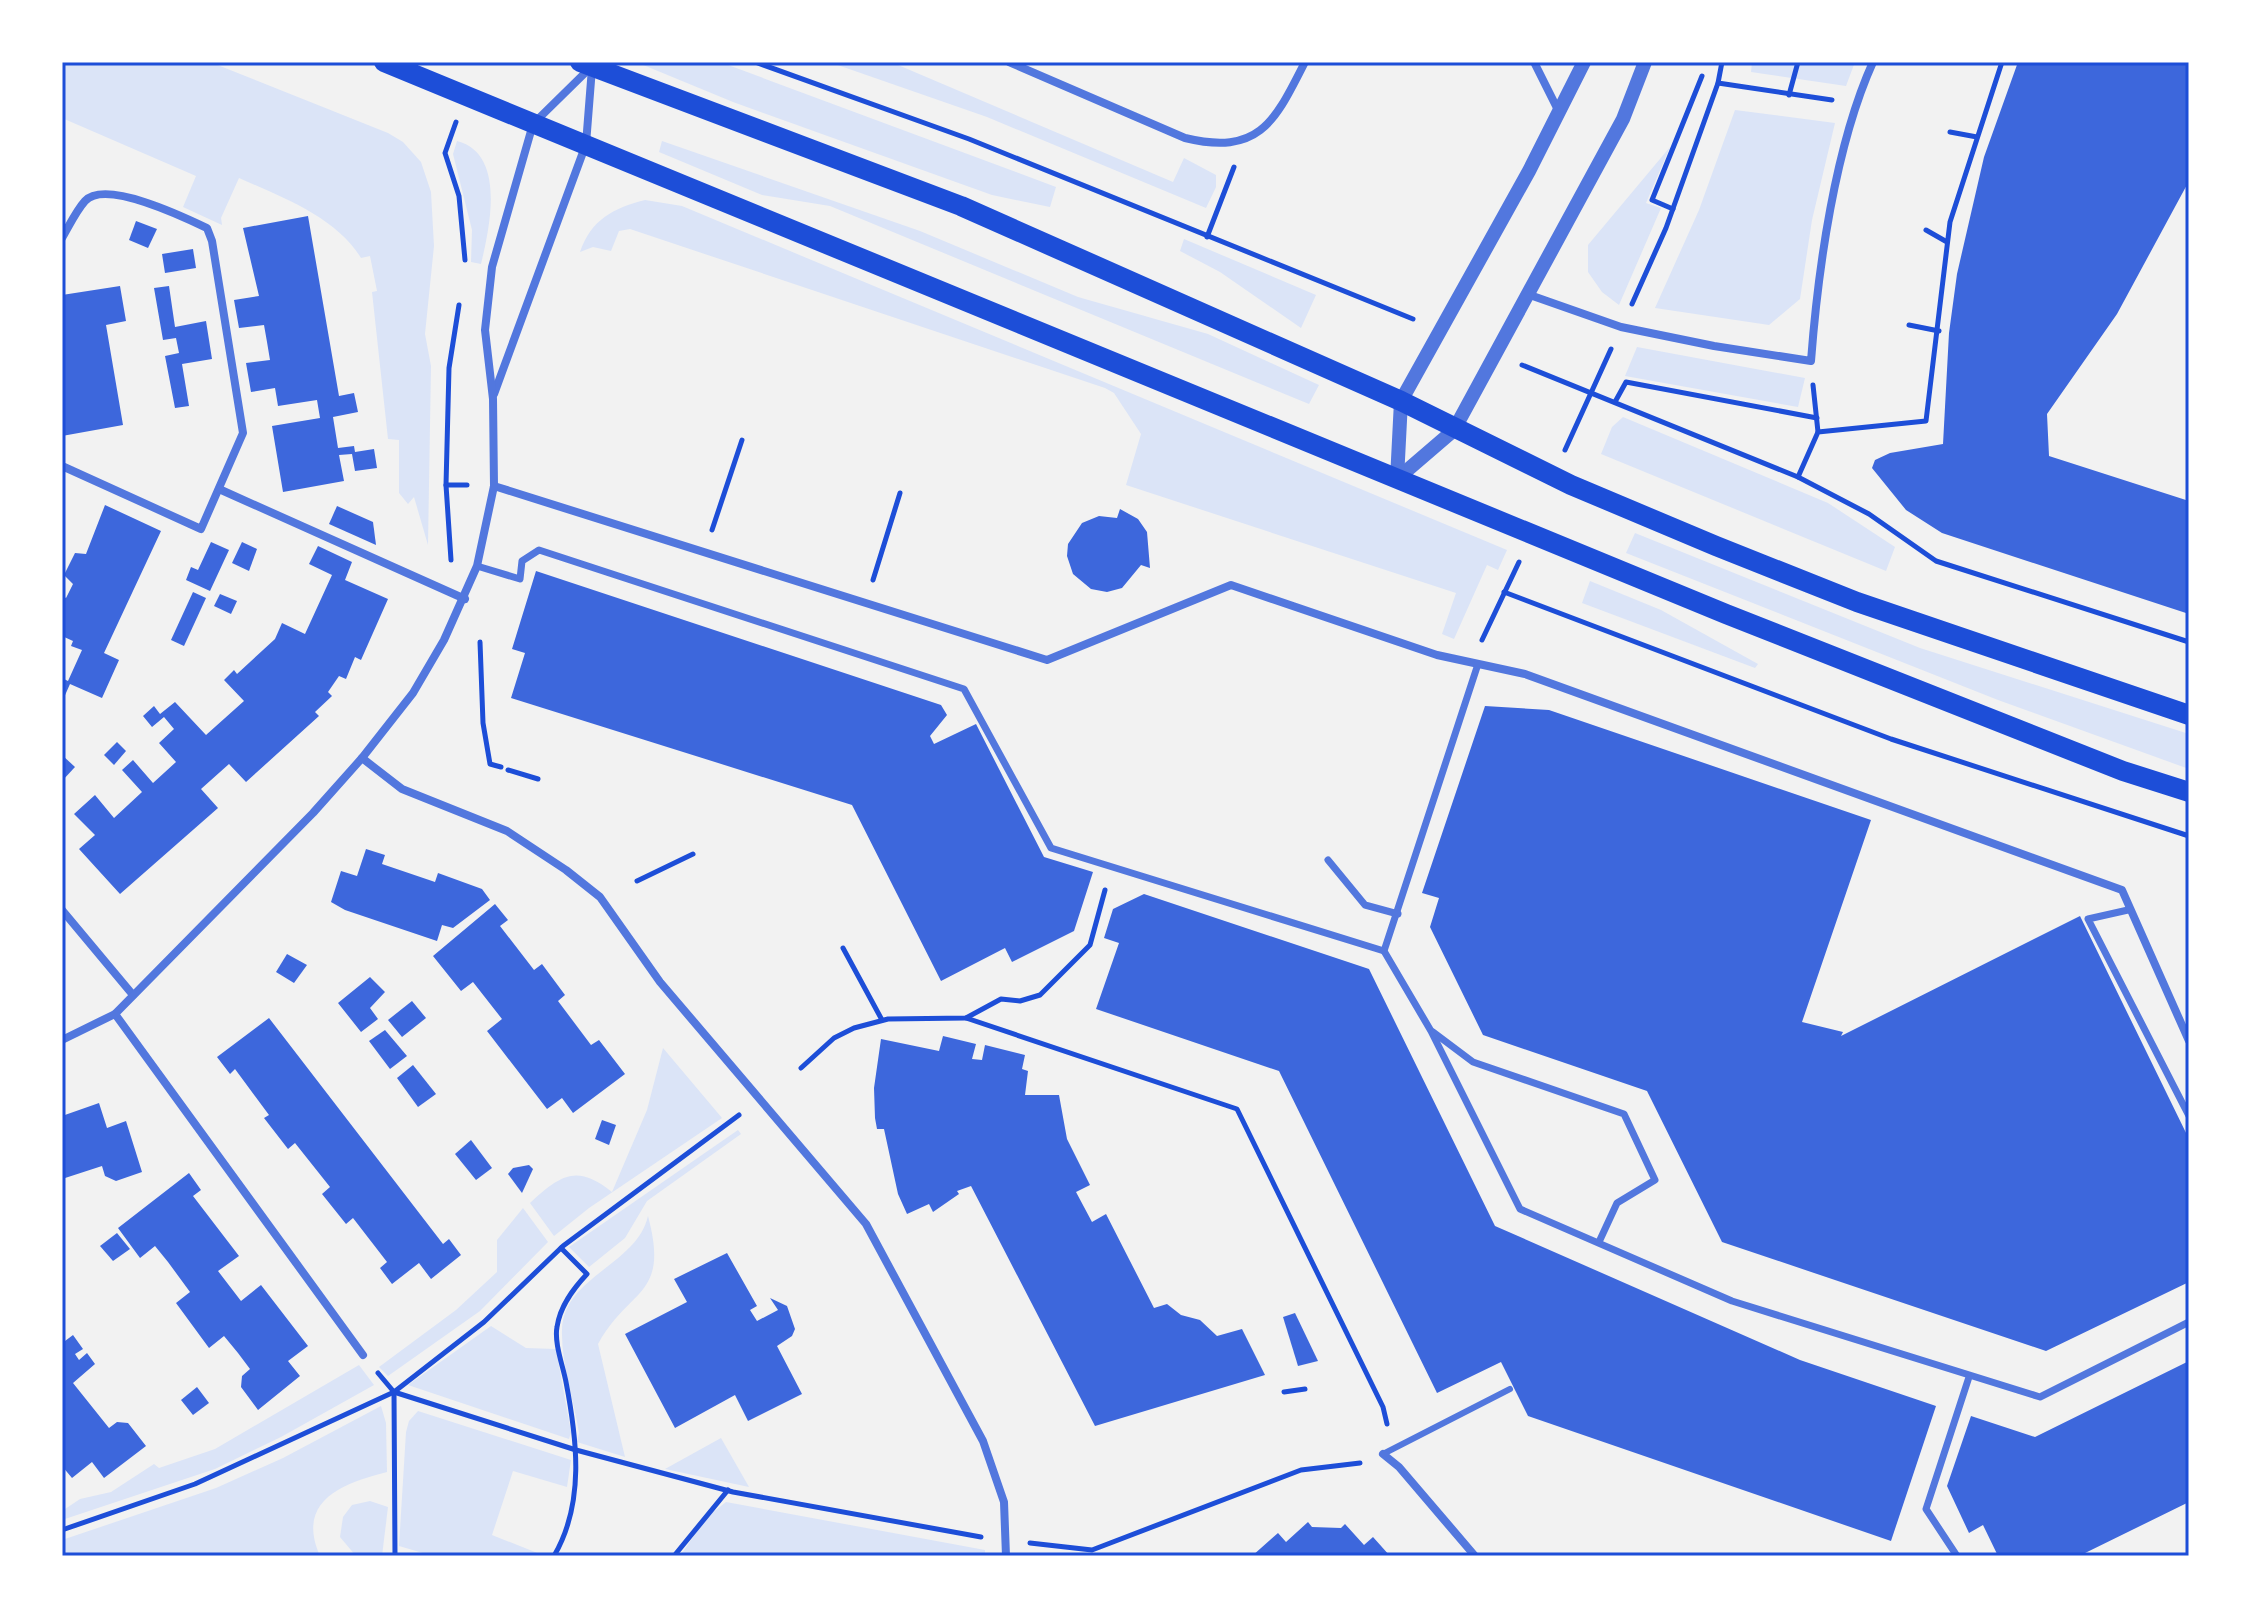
<svg xmlns="http://www.w3.org/2000/svg" width="2251" height="1618" viewBox="0 0 2251 1618" font-family="'Source Serif 4',serif">
	<style>
		.green { fill: #dbe4f7 }
		.building { fill: #3d67dc }
		.lines { fill: none; stroke-linecap: round; stroke-linejoin: round }
		.path { stroke: #1d4ed8; stroke-width: 5 }
		.service { stroke: #5277de; stroke-width: 6 }
		.pedestrian { stroke: #5277de; stroke-width: 7 }
		.minor { stroke: #5277de; stroke-width: 8 }
		.tertiary { stroke: #5277de; stroke-width: 14 }
		.primary { stroke: #1d4ed8; stroke-width: 20 }
		.neatline { fill: none; stroke: #1d4ed8; stroke-width: 3 }
	</style>
	<rect width="100%" height="100%" fill="#f2f2f2"/>
	<g class="green">
		<path d="M62,62H210L388,133L403,142L421,162L431,192L434,246L425,334L431,366L428,545L414,497L408,504L399,493V440L388,439L372,292L377,291L370,256L361,258C336,217 282,197 239,178L221,218L222,225L183,207L196,176L62,118Z"/>
		<polygon points="636,62 720,62 1056,187 1050,207 992,195 733,102"/>
		<polygon points="829,62 891,62 1173,182 1184,158 1216,175 1216,187 1206,208 987,117"/>
		<polygon points="1752,62 1855,62 1846,86 1751,72"/>
		<polygon points="1735,110 1835,123 1812,220 1800,299 1769,325 1655,308 1699,210"/>
		<path d="M457,141C507,154 489,230 481,264L471,262L472,230L453,154Z"/>
		<polygon points="662,141 920,231 1078,297 1208,334 1319,385 1309,404 830,206 762,195 659,152"/>
		<polygon points="1670,147 1646,203 1661,208 1619,305 1602,292 1588,272 1588,245"/>
		<path d="M645,200L682,206L1507,550L1498,570L1487,565L1454,639L1442,634L1456,593L1126,485L1141,434L1114,393L1105,388L630,229L619,231L611,251L593,247L580,252C591,220 613,208 645,200Z"/>
		<polygon points="1184,239 1316,295 1301,328 1220,272 1180,251"/>
		<polygon points="1637,347 1805,378 1798,407 1625,376"/>
		<polygon points="1623,417 1828,503 1895,547 1886,571 1601,454 1612,427"/>
		<polygon points="1635,533 1920,648 2189,734 2189,769 1998,700 1626,553"/>
		<polygon points="1590,581 1661,610 1758,664 1755,668 1582,603"/>
		<path d="M663,1048L722,1118L589,1208L554,1236L530,1203C560,1176 576,1163 612,1192L647,1110Z"/>
		<polygon points="738,1130 741,1134 647,1201 625,1238 589,1267 569,1247"/>
		<polygon points="523,1208 548,1242 480,1311 388,1376 379,1367 456,1310 497,1272 497,1240"/>
		<path d="M648,1216C670,1298 629,1287 598,1344L625,1457L577,1442L579,1433C574,1400 561,1363 562,1330C563,1277 637,1265 648,1216Z"/>
		<polygon points="491,1326 526,1348 556,1349 571,1432 569,1439 408,1385"/>
		<polygon points="359,1365 374,1385 281,1437 215,1469 62,1520 62,1511 80,1499 111,1492 154,1464 159,1468 215,1449"/>
		<path d="M381,1406L386,1423L387,1472C344,1483 295,1500 320,1556H62V1540L216,1488L283,1458Z"/>
		<polygon points="418,1411 571,1460 567,1487 513,1471 492,1535 545,1556 433,1556 399,1546 406,1432 409,1421"/>
		<polygon points="721,1438 749,1487 665,1469"/>
		<polygon points="370,1501 388,1507 382,1556 356,1556 340,1537 343,1517 352,1505"/>
		<polygon points="726,1502 985,1550 985,1556 680,1556 707,1517"/>
	</g>
	<g class="building">
		<polygon points="2018,62 2185,62 2189,65 2189,181 2117,314 2047,414 2049,456 2189,501 2189,614 1942,533 1906,510 1872,468 1875,460 1890,453 1943,444 1949,333 1957,274 1984,157"/>
		<polygon points="308,216 339,396 354,393 358,412 333,417 338,448 354,446 355,452 374,449 377,468 355,471 352,454 339,455 344,481 283,492 272,426 320,418 317,400 278,406 275,388 251,392 246,363 270,360 267,342 264,325 239,328 234,300 259,296 243,228"/>
		<polygon points="136,221 157,229 148,248 129,240"/>
		<polygon points="193,249 196,268 165,273 162,254"/>
		<polygon points="120,286 126,321 106,325 123,425 62,436 62,295"/>
		<polygon points="169,286 175,327 206,321 212,359 182,364 189,406 175,408 165,356 179,353 176,338 163,340 154,288"/>
		<polygon points="105,505 161,531 104,653 119,660 102,698 70,684 62,702 62,678 68,681 82,650 71,646 73,641 62,636 62,596 66,598 73,584 64,575 75,553 86,554"/>
		<polygon points="337,506 373,522 376,545 329,524"/>
		<polygon points="1120,509 1138,519 1147,532 1150,568 1141,565 1122,588 1107,592 1091,589 1073,574 1067,556 1068,544 1082,523 1099,516 1117,518"/>
		<polygon points="211,542 229,550 210,591 186,580 191,567 198,570"/>
		<polygon points="242,542 257,549 249,571 232,563"/>
		<polygon points="318,546 352,562 345,580 388,599 361,660 355,657 346,679 339,676 328,692 332,696 315,712 319,716 246,782 229,764 201,789 218,808 120,894 79,849 95,835 74,814 95,795 114,818 142,792 122,770 133,760 153,783 176,762 159,743 174,729 164,717 152,727 143,716 154,706 160,714 175,702 206,735 244,701 224,680 234,670 237,674 275,639 282,623 305,634 332,575 309,564"/>
		<polygon points="536,571 941,705 947,715 930,736 934,744 976,724 1044,857 1093,872 1074,931 1012,962 1005,948 941,981 852,805 511,698 525,653 512,649"/>
		<polygon points="193,592 206,598 184,646 171,640"/>
		<polygon points="220,594 237,601 231,614 214,606"/>
		<polygon points="1485,706 1549,710 1871,820 1802,1022 1843,1032 1841,1036 2080,916 2189,1139 2189,1282 2046,1351 1722,1242 1647,1091 1483,1035 1430,927 1439,898 1422,893"/>
		<polygon points="117,742 126,751 114,765 104,755"/>
		<polygon points="62,755 75,767 62,781"/>
		<polygon points="366,849 385,855 382,864 435,882 438,873 482,889 490,900 453,928 442,925 437,941 345,910 331,902 341,871 357,876"/>
		<polygon points="1144,894 1369,969 1495,1226 1800,1360 1936,1406 1891,1541 1528,1416 1501,1362 1437,1393 1279,1071 1096,1009 1119,943 1104,938 1113,909"/>
		<polygon points="495,904 508,920 500,926 534,970 542,964 565,995 558,1001 591,1045 599,1040 625,1074 573,1113 562,1098 547,1109 487,1031 502,1019 473,982 461,991 433,956"/>
		<polygon points="287,954 307,965 294,983 276,972"/>
		<polygon points="370,977 385,992 370,1008 378,1019 361,1032 338,1003"/>
		<polygon points="412,1001 426,1018 402,1037 388,1020"/>
		<polygon points="269,1018 443,1244 449,1239 461,1255 431,1279 419,1263 392,1284 380,1268 387,1262 353,1218 346,1224 322,1194 330,1187 295,1143 288,1149 264,1118 269,1115 235,1069 230,1074 217,1057"/>
		<polygon points="385,1030 407,1056 390,1069 369,1041"/>
		<polygon points="943,1036 976,1044 972,1059 982,1060 985,1045 1025,1055 1022,1069 1028,1071 1025,1095 1059,1095 1067,1139 1090,1185 1076,1192 1092,1222 1106,1214 1154,1308 1167,1304 1181,1315 1200,1320 1217,1336 1242,1329 1265,1375 1095,1426 971,1186 957,1191 959,1194 933,1212 929,1204 907,1214 898,1194 884,1129 877,1129 875,1118 874,1088 881,1039 939,1051"/>
		<polygon points="413,1065 436,1094 418,1107 397,1078"/>
		<polygon points="99,1103 107,1128 126,1121 142,1172 116,1181 105,1176 102,1166 62,1179 62,1116"/>
		<polygon points="602,1120 616,1125 609,1145 595,1139"/>
		<polygon points="471,1140 492,1168 476,1180 455,1154"/>
		<polygon points="529,1165 533,1169 522,1193 508,1174 513,1168"/>
		<polygon points="189,1173 201,1190 193,1196 239,1256 218,1271 241,1301 261,1285 308,1346 288,1361 300,1376 258,1410 241,1387 242,1376 250,1369 238,1353 224,1336 209,1348 176,1303 190,1292 168,1262 155,1246 140,1258 118,1228"/>
		<polygon points="117,1233 130,1249 113,1261 100,1246"/>
		<polygon points="727,1253 757,1306 750,1310 757,1321 778,1310 770,1298 787,1306 795,1329 792,1336 777,1346 802,1394 748,1421 735,1395 675,1428 625,1334 687,1302 674,1279"/>
		<polygon points="1295,1313 1318,1361 1298,1366 1283,1317"/>
		<polygon points="73,1335 83,1349 75,1354 79,1360 87,1353 95,1364 73,1383 109,1428 117,1422 128,1423 146,1446 104,1478 92,1462 72,1478 62,1466 62,1337 65,1341"/>
		<polygon points="2189,1361 2189,1502 2079,1556 1998,1556 1983,1525 1969,1533 1947,1486 1971,1416 2035,1437"/>
		<polygon points="197,1387 209,1403 193,1415 181,1400"/>
		<polygon points="1308,1522 1312,1527 1341,1528 1345,1524 1364,1545 1373,1537 1390,1556 1252,1556 1278,1533 1286,1542"/>
	</g>
	<g class="lines">
		<g class="path">
			<polyline points="755,62 969,139 1413,319"/>
			<polyline points="1718,83 1832,100"/>
			<polyline points="1789,95 1798,62"/>
			<polyline points="456,122 445,153 459,196 465,260"/>
			<polyline points="1950,132 1977,137"/>
			<polyline points="1673,209 1652,200 1702,76"/>
			<polyline points="1926,230 1947,242"/>
			<polyline points="1207,237 1234,167"/>
			<polyline points="1632,304 1666,228 1718,83 1722,62"/>
			<polyline points="459,305 449,368 446,485 467,485"/>
			<polyline points="1909,325 1939,331"/>
			<polyline points="1522,365 1798,477 1869,514 1936,561 2189,642"/>
			<polyline points="1813,385 1818,432"/>
			<polyline points="1615,402 1626,382 1817,418"/>
			<polyline points="1565,450 1611,349"/>
			<polyline points="1798,477 1818,432 1926,421 1950,222 2002,62"/>
			<polyline points="446,485 451,560"/>
			<polyline points="712,530 742,440"/>
			<polyline points="873,580 900,493"/>
			<polyline points="1504,592 1891,739 2189,836"/>
			<polyline points="1482,640 1519,562"/>
			<polyline points="480,642 483,723 490,764 501,767"/>
			<polyline points="508,770 538,779"/>
			<polyline points="637,881 693,854"/>
			<polyline points="843,948 882,1020"/>
			<polyline points="966,1018 1237,1109 1383,1407 1387,1424"/>
			<polyline points="801,1068 834,1038 854,1028 888,1019 966,1018 1001,999 1020,1001 1040,995 1090,945 1105,890"/>
			<polyline points="378,1373 394,1392 576,1450 733,1492 981,1537"/>
			<polyline points="394,1392 395,1556"/>
			<polyline points="1284,1392 1305,1389"/>
			<polyline points="62,1530 195,1484 394,1392 484,1322 563,1246 739,1115"/>
			<polyline points="1030,1543 1092,1550 1301,1470 1360,1463"/>
			<path d="M554,1556C585,1503 577,1439 566,1382C563,1366 554,1343 557,1327C560,1306 573,1289 587,1274L561,1248"/>
			<polyline points="674,1556 728,1490"/>
		</g>
		<polyline class="service" points="1383,1454 1510,1389"/>
		<g class="pedestrian">
			<polyline points="477,566 520,579 522,561 539,550 964,689 1051,848 1384,951"/>
			<polyline points="1478,664 1384,951 1431,1031 1520,1209 1732,1301 2040,1397 2189,1322"/>
			<polyline points="1328,860 1365,905 1398,914"/>
			<polyline points="2128,910 2088,919 2189,1116"/>
			<polyline points="1433,1032 1473,1062 1624,1114 1655,1180 1617,1203 1599,1242"/>
			<polyline points="1957,1556 1926,1509 1969,1377"/>
		</g>
		<g class="minor">
			<path d="M1009,62L1185,138C1260,156 1275,121 1305,62"/>
			<polyline points="1534,62 1559,112"/>
			<path d="M62,238C69,226 76,211 85,201C105,179 184,217 207,228L212,241L243,433L201,529L62,466"/>
			<path d="M1527,294L1621,327L1714,346L1811,361C1818,269 1835,146 1873,62"/>
			<polyline points="494,394 586,144 592,68"/>
			<polyline points="494,486 1047,660 1231,585 1437,655 1525,674 2122,890 2189,1041"/>
			<polyline points="219,489 465,599"/>
			<polyline points="362,758 402,789 507,831 566,870 600,897 660,982 866,1224 983,1441 1004,1502 1006,1556"/>
			<polyline points="62,910 133,995"/>
			<polyline points="115,1014 363,1355"/>
			<polyline points="62,1040 115,1014 313,813 362,758 413,693 444,640 477,566 494,486 493,399 485,330 492,267 533,124 591,67"/>
			<polyline points="1383,1454 1399,1467 1475,1556"/>
		</g>
		<g class="tertiary">
			<polyline points="1397,479 1454,430 1623,119 1645,62"/>
			<polyline points="1397,479 1401,401 1529,171 1584,62"/>
		</g>
		<g class="primary">
			<polyline points="384,62 1726,614 2123,771 2189,792"/>
			<polyline points="580,62 961,206 1401,401 1571,485 1716,546 1857,602 2189,715"/>
		</g>
	</g>
	<rect width="2251" height="1618" fill="none" stroke="#ffffff" stroke-width="128"/>
	<rect x="64" y="64" width="2123" height="1490" class="neatline"/>
</svg>
